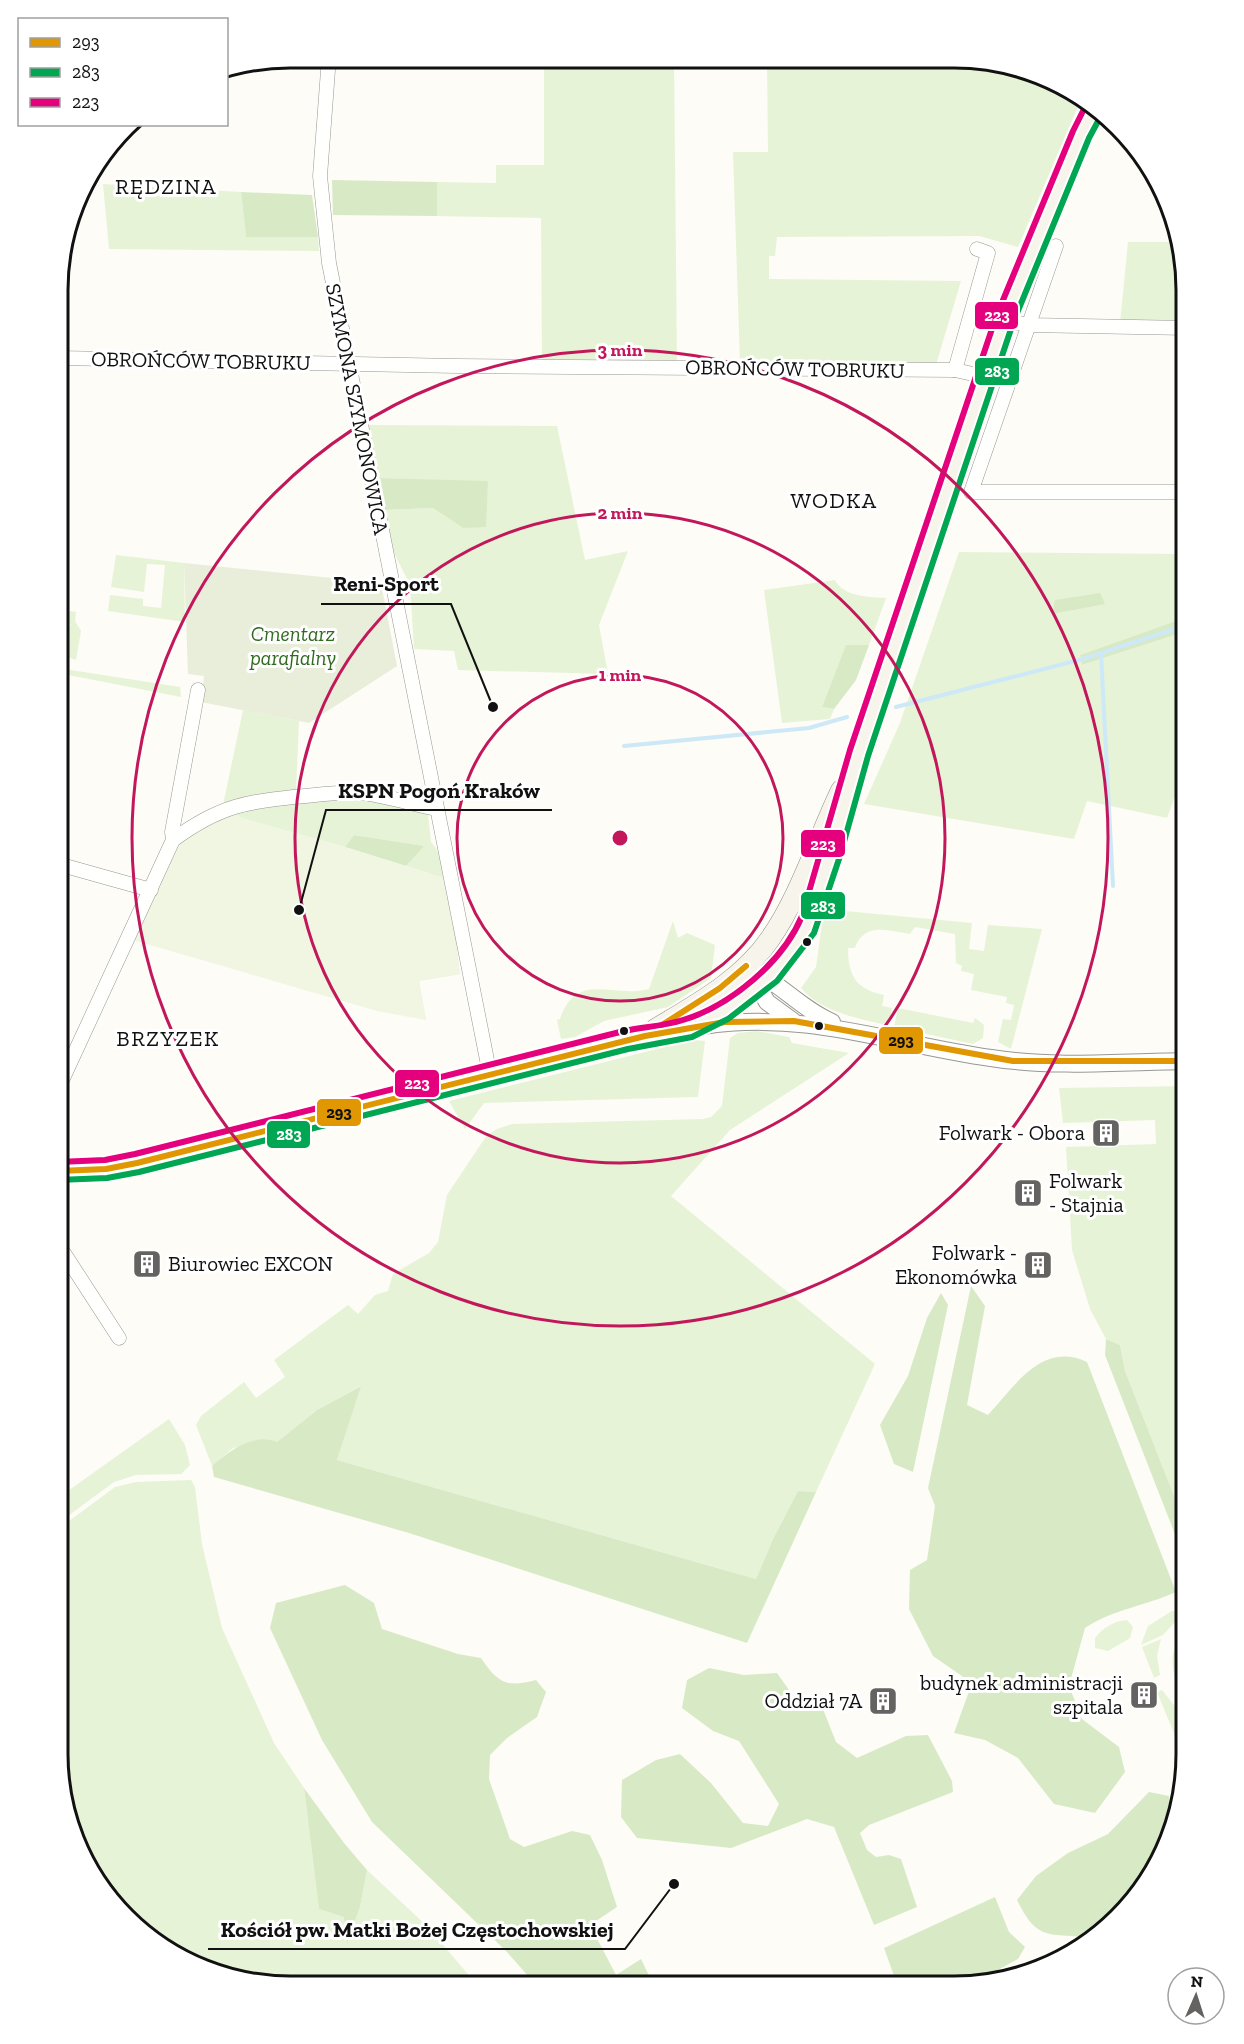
<svg xmlns="http://www.w3.org/2000/svg" width="1244" height="2044" viewBox="0 0 1244 2044" font-family="'Zilla Slab',serif">
	<style>
		.green { fill: #e7f3d7 }
		.forest { fill: #d8eac5 }
		.cemetery { fill: #e9eedb }
		.pitch { fill: #f0f6e1 }
		.lines { fill: none; stroke-linecap: round; stroke-linejoin: round }
		.stream { stroke: #cde8f7; stroke-width: 4 }
		.minor-casing { stroke: #979795; stroke-width: 15 }
		.tertiary-casing { stroke: #979795; stroke-width: 18 }
		.secondary-casing { stroke: #8e8d8b; stroke-width: 21 }
		.minor { stroke: #fffffe; stroke-width: 14 }
		.tertiary { stroke: #fffffe; stroke-width: 16 }
		.secondary { stroke: #f6f4eb; stroke-width: 20 }
		.bus-1-casing { stroke: #fff; stroke-width: 10 }
		.bus-2-casing { stroke: #fff; stroke-width: 10 }
		.bus-3-casing { stroke: #fff; stroke-width: 10 }
		.bus-1 { stroke: #e09702; stroke-width: 6 }
		.bus-2 { stroke: #00a651; stroke-width: 6 }
		.bus-3 { stroke: #e5007d; stroke-width: 6 }
		.ring { fill: none; stroke: #c2185b; stroke-width: 3 }
		.bus-dot { fill: #111; stroke: #fff; stroke-width: 2 }
		.labels { text-anchor: middle; stroke-width: 6; stroke-linejoin: round; paint-order: stroke }
		.street-label { font-size: 21px; fill: #111; stroke: #fff }
		.park-label { font-size: 21px; font-style: italic; fill: #2f6b1f; stroke: #fff }
		.poi-label { font-size: 21px; fill: #111; stroke: #fff; text-anchor: end }
		.neighbourhood-label { font-size: 22px; letter-spacing: 1.5px; fill: #111; stroke: #fff }
		.rim { fill: none; stroke: #111; stroke-width: 3 }
		.centre { fill: #c2185b; stroke: #fff; stroke-width: 3 }
		.ring-label { font-size: 18px; text-anchor: middle; font-weight: bold; fill: #c2185b; stroke: #fff; stroke-width: 6; stroke-linejoin: round; paint-order: stroke }
		.leader { fill: none; stroke: #111; stroke-width: 2 }
		.callout-dot { fill: #111; stroke: #fff; stroke-width: 2 }
		.callout-label { font-size: 22px; text-anchor: middle; font-weight: bold; fill: #111; stroke: #fff; stroke-width: 6; stroke-linejoin: round; paint-order: stroke }
		.line-badge { stroke: #fff; stroke-width: 2 }
		.badge-label { font-size: 16px; text-anchor: middle; font-weight: bold; fill: #fff }
		.pale-badge-label { font-size: 16px; text-anchor: middle; font-weight: bold; fill: #111 }
	</style>
	<rect width="100%" height="100%" fill="#fdfcf7"/>
	<g class="green">
		<polygon points="544,58 674,58 677,363 542,360 541,218 437,216 437,182 496,183 496,165 544,165"/>
		<polygon points="767,58 985,59 1044,75 1082,97 1018,247 979,236 777,237 775,256 769,256 769,279 961,281 935,368 740,364 733,152 768,152"/>
		<polygon points="103,184 241,192 246,237 318,237 319,251 109,249"/>
		<polygon points="1128,242 1178,242 1187,289 1187,324 1120,323"/>
		<polygon points="367,425 557,426 585,560 628,551 599,625 608,674 458,670 454,651 414,649 410,585 391,547 383,510 433,508 463,528 488,482 377,478"/>
		<polygon points="1187,535 1187,617 1080,655 1082,665 1187,631 1187,763 1167,818 1087,801 1074,839 864,804 900,723 959,552 1182,554"/>
		<polygon points="116,555 184,563 185,622 108,611 110,595 143,599 143,606 161,608 165,565 147,564 144,592 111,587"/>
		<path d="M835,580C843,597 870,597 886,598L869,645L846,646L822,707L834,709L830,719L782,723L764,590Z"/>
		<path d="M58,609L76,612L75,621L81,631L76,660L67,657C69,645 66,637 67,626L72,625L58,622Z"/>
		<polygon points="58,668 180,687 181,697 58,673"/>
		<polygon points="243,710 299,721 296,791 253,795 223,805"/>
		<path d="M359,798L400,804L428,814L431,842C450,860 456,945 460,974L419,981L426,1020L401,1011L446,879L406,866L423,846L354,835L345,847L241,818L234,812L252,806Z"/>
		<path d="M824,909L972,923L969,949L984,951L988,925L1042,929L1011,1049L998,1042L1003,1019L1011,1020L1014,1005L1006,1003L1007,997L971,990L974,974L961,971L962,966L956,963L955,934L915,927L910,934C888,930 864,922 855,948H848C848,976 856,989 884,995L882,1006L892,1008L889,1026C858,1018 821,1012 801,988L816,967Z"/>
		<path d="M673,921L678,938L687,933L715,945L711,978L668,1007L604,1021L575,1037L561,1039L557,1020L560,1019C577,970 613,999 649,989Z"/>
		<polygon points="898,1008 973,1023 975,1018 984,1025 983,1038 973,1044 894,1027"/>
		<polygon points="757,1031 789,1037 792,1043 849,1053 730,1130 671,1196 875,1364 816,1492 798,1491 773,1539 756,1579 337,1460 360,1386 317,1410 277,1442 233,1448 212,1466 196,1425 201,1416 244,1382 256,1398 285,1377 274,1360 348,1305 358,1314 375,1295 388,1291 393,1274 429,1253 438,1242 447,1195 487,1135 497,1129 512,1124 703,1119 711,1117 722,1106 730,1038 738,1033"/>
		<polygon points="693,1040 705,1041 698,1097 484,1103 465,1129 449,1101"/>
		<polygon points="1187,1086 1187,1529 1125,1371 1120,1345 1106,1339 1090,1309 1072,1250 1066,1147 1156,1144 1155,1120 1063,1123 1059,1088"/>
		<polygon points="169,1419 185,1445 190,1465 181,1474 136,1475 114,1482 57,1524 57,1482 65,1493"/>
		<polygon points="191,1480 195,1487 202,1544 222,1628 274,1743 304,1788 319,1909 345,1917 348,1942 360,1907 367,1870 427,1926 478,1986 259,1985 201,1969 148,1939 105,1896 75,1843 57,1755 57,1530 115,1487 136,1482"/>
		<polygon points="1172,1611 1185,1611 1163,1635 1141,1645 1148,1626"/>
		<path d="M1127,1620L1133,1627L1130,1638L1108,1651L1095,1648V1638C1103,1628 1113,1621 1127,1620Z"/>
		<path d="M1187,1629V1694C1167,1674 1168,1648 1187,1629Z"/>
		<polygon points="1161,1639 1157,1656 1160,1675 1154,1678 1142,1647"/>
		<polygon points="1162,1690 1173,1704 1186,1713 1186,1745 1184,1757 1157,1692"/>
	</g>
	<g class="forest">
		<polygon points="332,180 437,182 437,216 333,215"/>
		<polygon points="241,192 312,195 318,237 246,237"/>
		<polygon points="377,478 488,481 486,527 463,528 433,508 383,510"/>
		<polygon points="1100,593 1105,604 1052,614 1055,600"/>
		<polygon points="1187,617 1187,631 1082,665 1080,655"/>
		<polygon points="846,645 869,645 856,680 834,709 822,707"/>
		<polygon points="354,835 424,846 406,866 345,847"/>
		<path d="M971,1286L985,1306L967,1405L988,1415C1015,1386 1042,1341 1087,1362L1176,1592C1145,1606 1114,1609 1085,1628L1069,1686L1082,1719L1119,1747L1125,1772L1095,1813L1054,1804L1018,1758L985,1740L954,1733L972,1683L933,1656L909,1609L910,1570L927,1560L935,1506L928,1488Z"/>
		<polygon points="941,1293 948,1305 913,1472 894,1464 880,1425 908,1376 927,1318"/>
		<polygon points="1106,1339 1120,1345 1125,1371 1187,1529 1187,1565 1105,1355"/>
		<path d="M361,1386L337,1460L756,1579L773,1539L798,1491L816,1492L747,1643L409,1533L214,1477L212,1466C228,1452 254,1432 277,1442L317,1410Z"/>
		<path d="M345,1585L374,1603L382,1629L458,1654L481,1658C498,1683 506,1688 536,1680L546,1692L537,1717L507,1738L490,1755L489,1779L510,1839L524,1847L572,1831L590,1835L602,1860L617,1907L590,1925L616,1975L641,1959L654,1986H537L506,1951L372,1822L322,1740L270,1628L276,1603Z"/>
		<polygon points="709,1668 744,1675 777,1673 796,1700 819,1699 836,1742 857,1758 906,1736 928,1735 952,1781 953,1792 869,1825 860,1833 867,1850 876,1857 889,1855 901,1859 917,1907 874,1925 834,1827 807,1819 731,1848 637,1838 621,1817 622,1780 656,1760 680,1754 711,1783 743,1823 768,1826 779,1804 739,1741 713,1731 682,1708 687,1680"/>
		<polygon points="304,1788 344,1843 367,1870 360,1907 347,1944 344,1917 319,1909"/>
		<path d="M1149,1792L1169,1796C1170,1847 1152,1883 1117,1918C1108,1927 1100,1937 1089,1943L1085,1937C1044,1934 1036,1938 1017,1900L1036,1876L1068,1853L1108,1834Z"/>
		<polygon points="995,1897 1009,1932 1025,1947 1018,1959 972,1984 955,1987 898,1987 884,1948"/>
	</g>
	<polygon class="cemetery" points="184,563 381,583 397,666 309,723 201,702 204,676 188,674"/>
	<polygon class="pitch" points="234,812 241,818 345,847 446,879 460,974 419,981 426,1020 377,1011 133,940 182,840"/>
	<g class="lines">
		<g class="stream">
			<polyline points="1101,653 1113,886"/>
			<polyline points="896,707 1083,659 1187,625"/>
			<polyline points="624,746 809,728 847,717"/>
		</g>
		<g class="minor-casing">
			<g id="minor">
				<polyline points="329,57 320,176 329,263 490,1075"/>
				<polyline points="1056,246 971,492 1178,492"/>
				<polyline points="1005,320 1028,325 1187,328"/>
				<polyline points="59,358 457,366 955,370 986,377"/>
				<polyline points="955,370 988,253 977,249"/>
				<polyline points="173,840 172,832 198,690"/>
				<polyline points="58,864 151,890"/>
				<path d="M58,1089L173,840C220,805 249,801 305,796C324,794 346,791 365,793C389,797 413,804 437,809"/>
				<polyline points="58,1244 119,1338"/>
			</g>
		</g>
		<g class="tertiary-casing">
			<g id="tertiary">
				<path d="M746,966C778,981 800,1008 832,1022"/>
				<polyline points="753,977 767,1002 793,1021"/>
				<path d="M703,1026C806,1010 891,1044 991,1058C1055,1068 1122,1062 1187,1061"/>
			</g>
		</g>
		<g class="secondary-casing">
			<g id="secondary">
				<path d="M655,1029C695,1005 742,980 770,939C800,896 818,838 841,790"/>
				<path d="M58,1171L106,1169L137,1163L626,1040C647,1035 668,1035 689,1028C735,1012 781,971 806,929C813,916 816,900 821,886C835,842 848,798 859,753L1005,320L1081,134L1096,105"/>
			</g>
		</g>
		<use href="#minor" class="minor"/>
		<use href="#tertiary" class="tertiary"/>
		<use href="#secondary" class="secondary"/>
		<g class="bus-1-casing">
			<g id="bus-1">
				<polyline points="662,1025 720,988 746,966"/>
				<polyline points="58,1171 106,1169 137,1163 645,1036 725,1022 794,1021 1013,1061 1187,1061"/>
			</g>
		</g>
		<g class="bus-2-casing">
			<polyline id="bus-2" points="58,1180 107,1178 139,1172 628,1049 692,1037 728,1019 777,981 814,933 840,856 868,756 1013,323 1089,138 1103,112"/>
		</g>
		<g class="bus-3-casing">
			<path id="bus-3" d="M58,1162L105,1160L135,1154L624,1031C643,1027 664,1026 683,1020C730,1006 783,962 802,916L850,750L996,317L1073,131L1088,101"/>
		</g>
		<use href="#bus-1" class="bus-1"/>
		<use href="#bus-2" class="bus-2"/>
		<use href="#bus-3" class="bus-3"/>
	</g>
	<g class="ring">
		<circle cx="620" cy="838" r="163"/>
		<circle cx="620" cy="838" r="325"/>
		<circle cx="620" cy="838" r="488"/>
	</g>
	<defs>
		<g id="building-square" transform="scale(1.5)"><rect x="-9" y="-9" width="18" height="18" rx="4" fill="#646362" stroke="#fff"/><path d="M-4-6H4V6H1V3H-1V6H-4ZM-2.5-4.3h1.7v1.8h-1.7ZM.8-4.3h1.7v1.8H.8ZM-2.5-1h1.7V.8h-1.7ZM.8-1h1.7V.8H.8Z" fill="#fff"/></g>
	</defs>
	<g fill-rule="evenodd">
		<use href="#building-square" x="1106" y="1133"/>
		<use href="#building-square" x="1028" y="1193"/>
		<use href="#building-square" x="147" y="1264"/>
		<use href="#building-square" x="1038" y="1265"/>
		<use href="#building-square" x="1144" y="1695"/>
		<use href="#building-square" x="883" y="1701"/>
	</g>
	<g class="bus-dot">
		<circle cx="807" cy="942" r="5"/>
		<circle cx="819" cy="1026" r="5"/>
		<circle cx="624" cy="1031" r="5"/>
	</g>
	<g class="labels">
		<g class="street-label">
			<text transform="translate(201 361) rotate(1)" y="7">OBROŃCÓW TOBRUKU</text>
			<text transform="translate(795 369) rotate(1)" y="7">OBROŃCÓW TOBRUKU</text>
			<text transform="translate(357 409) rotate(79)" y="7">SZYMONA SZYMONOWICA</text>
		</g>
		<g class="park-label">
			<text x="293" y="641">Cmentarz<tspan x="293" dy="24">parafialny</tspan></text>
		</g>
		<g class="poi-label">
			<text x="1085" y="1140">Folwark - Obora</text>
			<text x="1049" y="1188" text-anchor="start">Folwark<tspan x="1049" dy="24">- Stajnia</tspan></text>
			<text x="1017" y="1260">Folwark -<tspan x="1017" dy="24">Ekonomówka</tspan></text>
			<text x="168" y="1271" text-anchor="start">Biurowiec EXCON</text>
			<text x="1123" y="1690">budynek administracji<tspan x="1123" dy="24">szpitala</tspan></text>
			<text x="862" y="1708">Oddział 7A</text>
		</g>
		<g class="neighbourhood-label">
			<text x="166" y="194">RĘDZINA</text>
			<text x="834" y="508">WODKA</text>
			<text x="168" y="1046">BRZYZEK</text>
		</g>
	</g>
	<path d="M0 0H1244V2044H0ZM290 68H954A222 222 0 0 1 1176 290V1754A222 222 0 0 1 954 1976H290A222 222 0 0 1 68 1754V290A222 222 0 0 1 290 68Z" fill="#fff" fill-rule="evenodd"/>
	<path class="rim" d="M290 68H954A222 222 0 0 1 1176 290V1754A222 222 0 0 1 954 1976H290A222 222 0 0 1 68 1754V290A222 222 0 0 1 290 68Z"/>
	<circle cx="620" cy="838" r="9" class="centre"/>
	<g class="ring-label">
		<text x="620" y="356">3 min</text>
		<text x="620" y="519">2 min</text>
		<text x="620" y="681">1 min</text>
	</g>
	<path class="leader" d="M493 707L451 604H321M299 910L326 810H552M674 1884L625 1949H208"/>
	<g class="callout-dot">
		<circle cx="493" cy="707" r="6"/>
		<circle cx="299" cy="910" r="6"/>
		<circle cx="674" cy="1884" r="6"/>
	</g>
	<g class="callout-label">
		<text x="386" y="591">Reni-Sport</text>
		<text x="439" y="798">KSPN Pogoń Kraków</text>
		<text x="417" y="1937">Kościół pw. Matki Bożej Częstochowskiej</text>
	</g>
	<g class="line-badge">
		<rect x="974" y="301" width="45" height="29" rx="6" fill="#e5007d"/>
		<rect x="974" y="357" width="46" height="29" rx="6" fill="#00a651"/>
		<rect x="800" y="829" width="46" height="29" rx="6" fill="#e5007d"/>
		<rect x="800" y="891" width="46" height="29" rx="6" fill="#00a651"/>
		<rect x="878" y="1026" width="46" height="29" rx="6" fill="#e09702"/>
		<rect x="394" y="1069" width="46" height="29" rx="6" fill="#e5007d"/>
		<rect x="316" y="1098" width="46" height="29" rx="6" fill="#e09702"/>
		<rect x="266" y="1120" width="45" height="29" rx="6" fill="#00a651"/>
	</g>
	<g class="badge-label">
		<text x="997" y="321">223</text>
		<text x="997" y="377">283</text>
		<text x="823" y="850">223</text>
		<text x="823" y="912">283</text>
		<text x="417" y="1089">223</text>
		<text x="289" y="1140">283</text>
	</g>
	<g class="pale-badge-label">
		<text x="901" y="1046">293</text>
		<text x="339" y="1118">293</text>
	</g>
	<rect x="18" y="18" width="210" height="108" fill="#ffffff" stroke="#a0a0a0" stroke-width="1.5"/>
	<rect x="30" y="38" width="30" height="9" fill="#e09702" stroke="#a0a0a0" stroke-width="1.5"/>
	<text x="72" y="48" font-size="18" fill="#111111">293</text>
	<rect x="30" y="68" width="30" height="9" fill="#00a651" stroke="#a0a0a0" stroke-width="1.5"/>
	<text x="72" y="78" font-size="18" fill="#111111">283</text>
	<rect x="30" y="98" width="30" height="9" fill="#e5007d" stroke="#a0a0a0" stroke-width="1.5"/>
	<text x="72" y="108" font-size="18" fill="#111111">223</text>
	<g transform="translate(1196 1996) rotate(3)"><circle r="28" fill="#ffffff" stroke="#a0a0a0" stroke-width="1.5"/>
	<path d="M0-4.5L10 22L0 15L-10 22Z" fill="#646362"/>
	<text y="-9" font-size="16" font-weight="bold" text-anchor="middle" fill="#111111">N</text>
	</g>
</svg>
